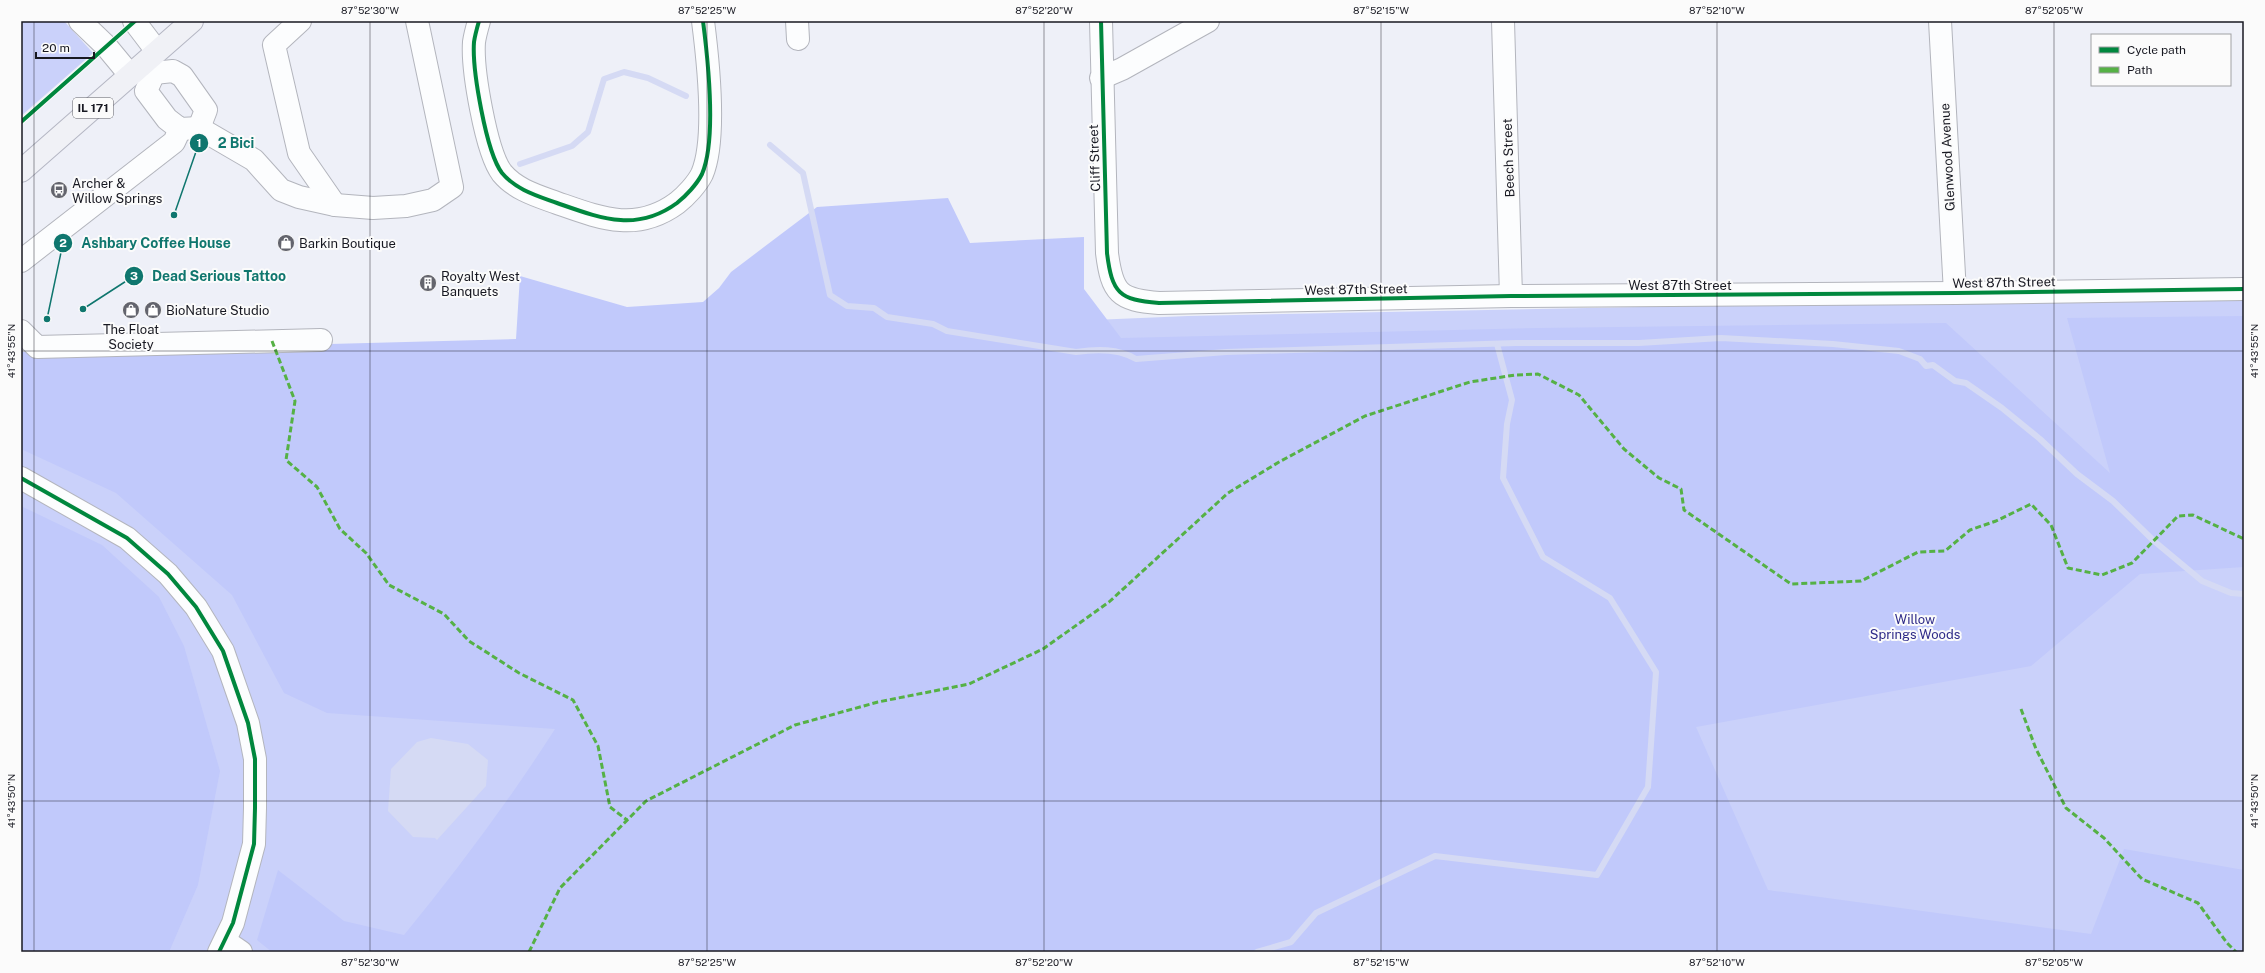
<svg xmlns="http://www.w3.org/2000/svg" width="2265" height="973" viewBox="0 0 2265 973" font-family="'Public Sans',sans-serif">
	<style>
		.green { fill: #cad1fa }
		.forest { fill: #c1c9fb }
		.water { fill: #d5daf4 }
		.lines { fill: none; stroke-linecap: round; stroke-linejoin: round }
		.stream { stroke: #d5daf4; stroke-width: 6 }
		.minor-casing { stroke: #b3b5bd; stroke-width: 24 }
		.major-casing { stroke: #b5b7c4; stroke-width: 24 }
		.minor { stroke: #fcfdfe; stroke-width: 22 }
		.major { stroke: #f0f1f6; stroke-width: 22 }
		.quiet { stroke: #55b145; stroke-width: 3; stroke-dasharray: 6 3; stroke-linecap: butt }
		.cycleway-casing { stroke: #fbfbfb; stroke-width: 6 }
		.cycleway { stroke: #00873e; stroke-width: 4 }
		.ticks { fill: none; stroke: #181922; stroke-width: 1; stroke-opacity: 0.45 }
		.labels { text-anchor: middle; stroke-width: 4; stroke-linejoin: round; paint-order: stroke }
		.shield { fill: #fbfbfb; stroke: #5c5d63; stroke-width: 1 }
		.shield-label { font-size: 12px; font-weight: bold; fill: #181922 }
		.street-label { font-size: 13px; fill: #181922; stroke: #fbfbfb }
		.poi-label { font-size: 13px; fill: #181922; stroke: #fbfbfb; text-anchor: start }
		.park-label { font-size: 13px; fill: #2e2a88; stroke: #fbfbfb }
		.leader { fill: none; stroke: #0f766e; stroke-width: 1.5 }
		.callout-dot { fill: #0f766e; stroke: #fbfbfb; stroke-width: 1.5 }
		.mark-label { font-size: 12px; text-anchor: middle; font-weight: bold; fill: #fff }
		.callout-label { font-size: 14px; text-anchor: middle; font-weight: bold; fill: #0f766e; stroke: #fbfbfb; stroke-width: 4; stroke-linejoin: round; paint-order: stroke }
		.neatline { fill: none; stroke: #181922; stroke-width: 1.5 }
		.ticks-label { font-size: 10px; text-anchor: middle; fill: #181922 }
	</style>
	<rect width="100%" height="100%" fill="#eef0f8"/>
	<g class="green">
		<polygon points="21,21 64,21 93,53 21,116"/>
		<polygon points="2244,295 2244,952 21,952 21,352 34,364 1188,316"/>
	</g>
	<g class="forest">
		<path d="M948,198L970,243L1084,237V289L1121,338L1538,328L1946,323L2110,473L2067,318L2244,316V567L2140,574L2031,666L1696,727L1768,890L2091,934L2124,849L2244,870V952H272L257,940L278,870L344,921L404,935C458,869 509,801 555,729L327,713L284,693L232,595L116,493L21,449V352L516,339L520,276L627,307L703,302L719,288L731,272L817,207Z"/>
		<polygon points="21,506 102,545 159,597 184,646 220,771 198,885 169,952 21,952"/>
	</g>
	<polygon class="water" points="431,738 468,744 488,760 486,786 437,840 435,838 413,837 388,811 391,769 417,742"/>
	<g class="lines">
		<g class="stream">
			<path d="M770,145L803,173L830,295L847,306L874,308L887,317L933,324L947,331L1076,352C1096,349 1118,348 1136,359L1226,352L1516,343H1639L1721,338L1833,344L1899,351L1920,359L1926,366L1933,365L1955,381L1966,383L2002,408L2040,439L2077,474L2113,501L2154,541L2202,581L2231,593L2244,594"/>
			<polyline points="520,164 572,146 588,132 604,79 624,72 648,78 686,96"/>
			<polyline points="1257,952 1291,942 1316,913 1435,856 1597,875 1648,787 1656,672 1610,598 1543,557 1503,478 1507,424 1512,400 1497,344"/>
		</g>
		<g class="minor-casing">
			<g id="minor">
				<polyline points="80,21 106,46 130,75"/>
				<polyline points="134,21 156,50"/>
				<polyline points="300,21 274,45 299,153 335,205"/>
				<path d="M479,21C477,28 475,35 474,42C472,69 486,152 502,173C516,190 538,196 557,203C600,218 636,233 677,203C686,196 697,184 702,174C717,139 708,60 703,21"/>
				<polyline points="797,21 798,39"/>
				<path d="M1101,21L1107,253C1112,293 1119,300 1159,303L1511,296L1955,293L2244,289"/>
				<polyline points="1503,21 1511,296"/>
				<polyline points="1940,21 1955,293"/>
				<polyline points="154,73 146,91 167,119 180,129 199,128 254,160 281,190 299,197 335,205 373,208 406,206 433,200 452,187 417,21"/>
				<polyline points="154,73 173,71 182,76 206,110 199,128"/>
				<polyline points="1101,78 1122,69 1208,21"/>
				<polyline points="21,261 174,142 180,129"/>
				<polyline points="21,331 37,347 321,340"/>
				<polyline points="21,478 127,538 168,574 196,607 223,651 248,723 255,759 255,808 254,844 233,923 219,952"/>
				<polyline points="225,941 241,952"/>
			</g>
		</g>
		<g class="major-casing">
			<polyline id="major" points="21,171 192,21"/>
		</g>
		<use href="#minor" class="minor"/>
		<use href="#major" class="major"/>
		<g class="quiet">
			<polyline points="272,341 295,401 286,460 317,487 340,529 366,553 389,585 444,614 469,641 519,673 573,700 598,746 610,807 627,820"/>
			<polyline points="2021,709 2036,749 2066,808 2104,838 2142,879 2198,903 2227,943 2236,952"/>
			<polyline points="529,952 560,888 646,801 795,725 878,702 969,684 1043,649 1109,602 1228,493 1279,462 1365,416 1470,382 1515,375 1538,374 1579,395 1624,449 1659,478 1681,489 1684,510 1791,584 1861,581 1918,552 1945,551 1970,530 1996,521 2031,504 2051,525 2068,568 2102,575 2132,563 2178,516 2193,515 2244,539"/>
		</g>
		<g class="cycleway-casing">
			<g id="cycleway">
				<path d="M479,21C477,28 475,35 474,42C472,69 486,152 502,173C516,190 538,196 557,203C600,218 636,233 677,203C686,196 697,184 702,174C717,139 708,60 703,21"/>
				<path d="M1101,21L1107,253C1112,293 1119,300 1159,303L1511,296L1955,293L2244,289"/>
				<polyline points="21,122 135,21"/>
				<polyline points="21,478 127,538 168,574 196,607 223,651 248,723 255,759 255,808 254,844 233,923 219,952"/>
			</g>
		</g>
		<use href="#cycleway" class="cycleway"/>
	</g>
	<path class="ticks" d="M34,21V952M370,21V952M707,21V952M1044,21V952M1381,21V952M1717,21V952M2054,21V952M21,351H2244M21,801H2244"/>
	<defs>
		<g id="bus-disc" transform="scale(0.9)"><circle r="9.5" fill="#63646d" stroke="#fbfbfb"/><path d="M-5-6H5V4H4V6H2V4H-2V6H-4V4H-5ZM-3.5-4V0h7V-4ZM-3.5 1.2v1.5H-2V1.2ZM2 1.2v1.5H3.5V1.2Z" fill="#fff"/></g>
		<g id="shop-disc" transform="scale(0.9)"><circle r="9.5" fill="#63646d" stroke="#fbfbfb"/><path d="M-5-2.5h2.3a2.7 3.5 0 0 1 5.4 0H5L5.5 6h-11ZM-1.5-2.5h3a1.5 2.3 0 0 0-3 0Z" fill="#fff"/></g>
		<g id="building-disc" transform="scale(0.9)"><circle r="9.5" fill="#63646d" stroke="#fbfbfb"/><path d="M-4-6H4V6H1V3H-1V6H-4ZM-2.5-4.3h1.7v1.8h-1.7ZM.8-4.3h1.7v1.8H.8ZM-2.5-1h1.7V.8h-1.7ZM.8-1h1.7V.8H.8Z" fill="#fff"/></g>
	</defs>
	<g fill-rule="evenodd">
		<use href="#bus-disc" x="59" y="190"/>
		<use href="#shop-disc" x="286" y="243"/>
		<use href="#building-disc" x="428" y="283"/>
		<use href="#shop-disc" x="131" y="310"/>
		<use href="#shop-disc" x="153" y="310"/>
	</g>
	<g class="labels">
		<rect class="shield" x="73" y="98" width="40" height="20" rx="3"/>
		<g class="shield-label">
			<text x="93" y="112">IL 171</text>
		</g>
		<g class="street-label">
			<text transform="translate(1947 157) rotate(-93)" y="5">Glenwood Avenue</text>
			<text transform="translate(1094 158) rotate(-92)" y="5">Cliff Street</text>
			<text transform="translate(1508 158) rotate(-92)" y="5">Beech Street</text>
			<text transform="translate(2004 282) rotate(-1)" y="5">West 87th Street</text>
			<text x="1680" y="290">West 87th Street</text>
			<text transform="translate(1356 289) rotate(-1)" y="5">West 87th Street</text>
		</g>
		<g class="poi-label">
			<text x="72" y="188">Archer &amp;<tspan x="72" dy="15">Willow Springs</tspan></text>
			<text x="299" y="248">Barkin Boutique</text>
			<text x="441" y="281">Royalty West<tspan x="441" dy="15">Banquets</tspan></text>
			<text x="166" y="315">BioNature Studio</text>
			<text x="131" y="334" text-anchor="middle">The Float<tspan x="131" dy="15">Society</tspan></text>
		</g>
		<g class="park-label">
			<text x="1915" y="624">Willow<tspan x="1915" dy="15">Springs Woods</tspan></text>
		</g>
	</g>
	<path class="leader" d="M174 215L199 143M47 319L63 243M83 309L134 276"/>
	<g class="callout-dot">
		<circle cx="174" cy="215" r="4"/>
		<circle cx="47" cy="319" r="4"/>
		<circle cx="83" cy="309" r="4"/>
		<circle cx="199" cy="143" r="10"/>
		<circle cx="63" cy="243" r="10"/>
		<circle cx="134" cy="276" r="10"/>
	</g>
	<g class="mark-label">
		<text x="199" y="147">1</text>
		<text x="63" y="247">2</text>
		<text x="134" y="280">3</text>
	</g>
	<g class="callout-label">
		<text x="236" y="148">2 Bici</text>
		<text x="156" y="248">Ashbary Coffee House</text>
		<text x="219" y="281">Dead Serious Tattoo</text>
	</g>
	<rect width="2265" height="973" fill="none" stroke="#fbfbfb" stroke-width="44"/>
	<rect x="2091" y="34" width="140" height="52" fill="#fbfbfb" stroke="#a0a1a4"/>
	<rect x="2099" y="47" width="20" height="6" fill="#00873e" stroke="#a0a1a4"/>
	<text x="2127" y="54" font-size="12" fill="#181922">Cycle path</text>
	<rect x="2099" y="67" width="20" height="6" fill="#55b145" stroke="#a0a1a4"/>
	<text x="2127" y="74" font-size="12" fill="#181922">Path</text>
	<path d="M36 52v6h58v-6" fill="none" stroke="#181922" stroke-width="2"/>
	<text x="42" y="52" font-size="12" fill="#181922" stroke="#fbfbfb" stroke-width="3" paint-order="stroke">20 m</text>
	<rect x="22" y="22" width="2221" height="929" class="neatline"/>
	<g class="ticks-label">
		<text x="370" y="14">87°52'30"W</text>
		<text x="707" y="14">87°52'25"W</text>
		<text x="1044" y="14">87°52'20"W</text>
		<text x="1381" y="14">87°52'15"W</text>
		<text x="1717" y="14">87°52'10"W</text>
		<text x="2054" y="14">87°52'05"W</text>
		<text transform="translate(11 351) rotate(-90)" y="4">41°43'55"N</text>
		<text transform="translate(2254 351) rotate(-90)" y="4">41°43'55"N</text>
		<text transform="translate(11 801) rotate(-90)" y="4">41°43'50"N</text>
		<text transform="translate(2254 801) rotate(-90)" y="4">41°43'50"N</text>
		<text x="370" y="966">87°52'30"W</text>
		<text x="707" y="966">87°52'25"W</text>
		<text x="1044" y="966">87°52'20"W</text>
		<text x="1381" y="966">87°52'15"W</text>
		<text x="1717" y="966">87°52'10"W</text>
		<text x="2054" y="966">87°52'05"W</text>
	</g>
</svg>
